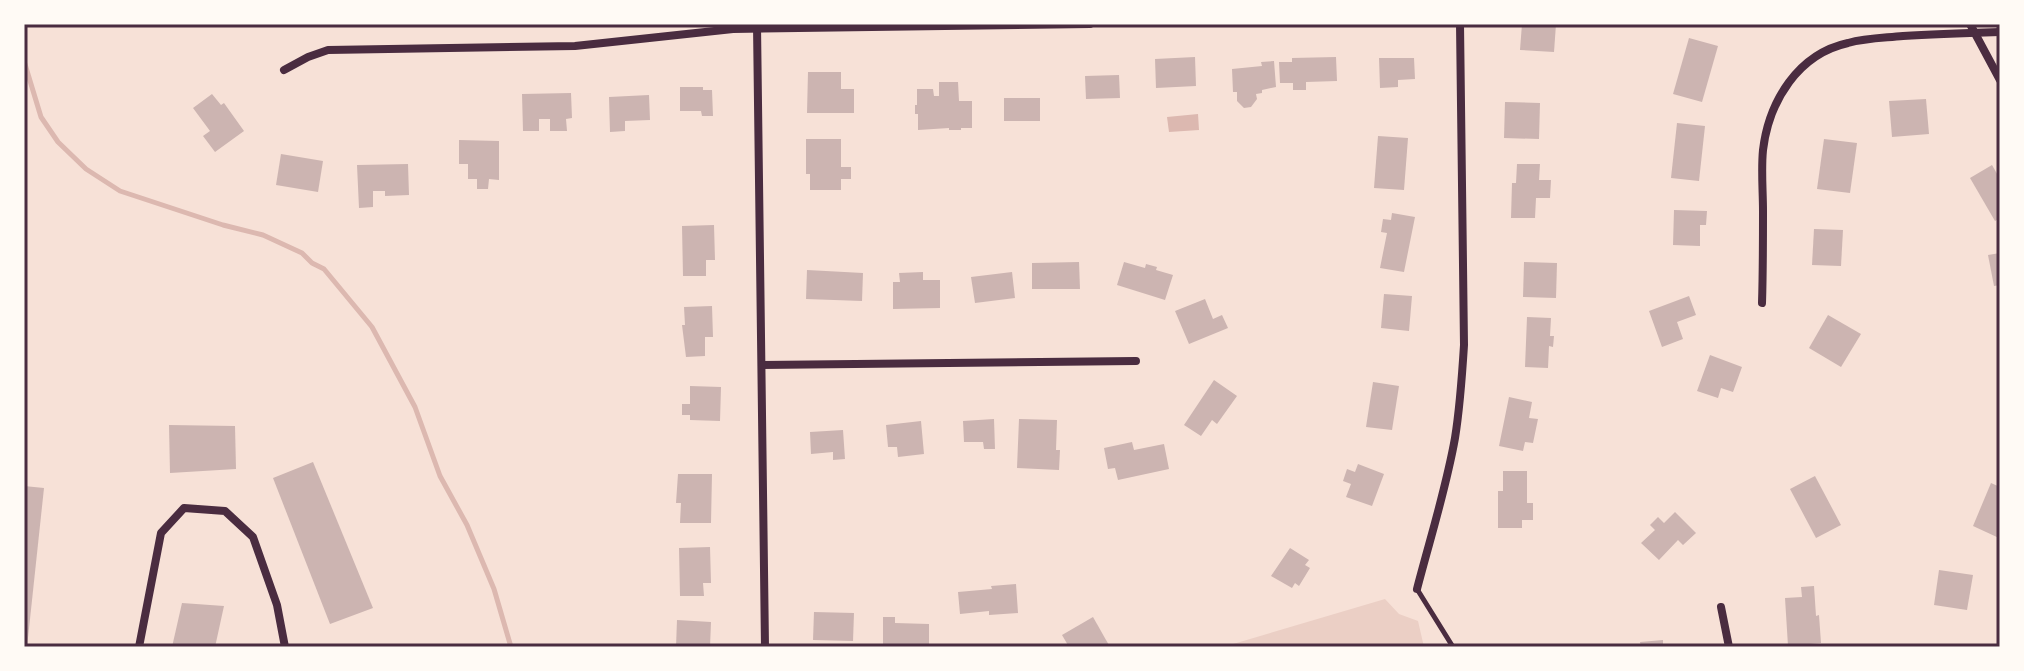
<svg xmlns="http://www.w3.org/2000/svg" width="2024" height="671" viewBox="0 0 2024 671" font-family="'Golos Text',sans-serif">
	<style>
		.green { fill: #ebcfc5 }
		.water { fill: #dcb8b0 }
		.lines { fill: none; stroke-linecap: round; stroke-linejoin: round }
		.stream { stroke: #dcb8b0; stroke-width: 5 }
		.building { fill: #ccb4b1 }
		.service { stroke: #4a2c40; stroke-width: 5 }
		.minor { stroke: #4a2c40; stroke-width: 8 }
		.neatline { fill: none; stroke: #4a2c40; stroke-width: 3 }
	</style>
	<rect width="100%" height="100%" fill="#f7e1d7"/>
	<polygon class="green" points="1385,599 1399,614 1418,621 1424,647 1223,647"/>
	<polygon class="water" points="1198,114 1199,130 1169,132 1167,117"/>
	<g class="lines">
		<polyline class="stream" points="24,61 41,117 58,142 86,169 120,191 223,225 263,235 302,253 312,263 324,269 372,327 415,407 440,476 467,525 494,589 511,647"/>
	</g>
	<g class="building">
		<polygon points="1522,24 1556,24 1554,52 1520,50"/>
		<polygon points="1689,38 1718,46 1702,102 1673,94"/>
		<polygon points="1195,57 1196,86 1156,88 1155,59"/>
		<polygon points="1336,57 1337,81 1306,82 1306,90 1293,90 1293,83 1280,83 1279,62 1292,62 1292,58"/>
		<polygon points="1379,58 1414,58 1415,79 1398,80 1398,87 1380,88"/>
		<polygon points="1274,61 1276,87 1262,90 1262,93 1256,94 1257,99 1251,107 1244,108 1237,101 1237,92 1233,92 1232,69 1262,66 1261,62"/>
		<polygon points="808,72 841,72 841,89 854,89 854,113 807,113"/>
		<polygon points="1119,75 1120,98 1086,99 1085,76"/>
		<polygon points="939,82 958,82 959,101 972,101 972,128 961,128 961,130 949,130 949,128 918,130 918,114 915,114 915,105 917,105 917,89 933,89 934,96 939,96"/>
		<polygon points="680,87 703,87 703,90 712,90 713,116 702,116 701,111 680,111"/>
		<polygon points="571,93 572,118 566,119 567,131 550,131 550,119 539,119 539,131 523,131 522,94"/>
		<polygon points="212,94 221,105 224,103 244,131 215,152 203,136 210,131 193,108"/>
		<polygon points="649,95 650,120 625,121 625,131 610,132 609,97"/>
		<rect x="1004" y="98" width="36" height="23"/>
		<polygon points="1926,99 1929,134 1892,137 1889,101"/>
		<polygon points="1505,102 1540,103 1539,139 1504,138"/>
		<polygon points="1677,123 1705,126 1699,181 1671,178"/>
		<polygon points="1378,136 1408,138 1404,190 1374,188"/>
		<polygon points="806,139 841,139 841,167 851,167 851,179 841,179 841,190 810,190 810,174 806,174"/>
		<polygon points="1824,139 1857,143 1850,193 1817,189"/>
		<polygon points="459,140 499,141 499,180 489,179 488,189 477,189 477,179 468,179 468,164 459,164"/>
		<polygon points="281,154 323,161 318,192 276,185"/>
		<polygon points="408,164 409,195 385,196 385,191 373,191 373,207 359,208 357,165"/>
		<polygon points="1517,164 1540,164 1539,180 1551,180 1550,198 1536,198 1535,218 1511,218 1512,183 1516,183"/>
		<polygon points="1992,165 2000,179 2000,218 1995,221 1970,178"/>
		<polygon points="1674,210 1707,211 1706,225 1700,225 1700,246 1673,245"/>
		<polygon points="1392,213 1415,217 1404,272 1380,268 1387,233 1381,232 1383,219 1391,220"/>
		<polygon points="714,225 715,260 706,260 706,276 683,276 682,226"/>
		<polygon points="1814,229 1843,230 1841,266 1812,265"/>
		<polygon points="2000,253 2000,285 1994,286 1988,255"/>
		<polygon points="1079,262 1080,289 1032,289 1032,263"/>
		<polygon points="1124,262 1145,268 1146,264 1157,267 1156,270 1173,275 1165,300 1117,285"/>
		<polygon points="1524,262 1557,263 1556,298 1523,297"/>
		<polygon points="807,270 863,273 862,301 806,299"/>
		<polygon points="923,272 923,280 940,280 940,308 893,309 893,282 900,282 899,273"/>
		<polygon points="1012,272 1015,298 975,303 971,277"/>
		<polygon points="1384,294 1412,296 1409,331 1381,328"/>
		<polygon points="1689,296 1696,315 1677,322 1683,339 1662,347 1649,311"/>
		<polygon points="1205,299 1213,319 1222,315 1228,328 1189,344 1175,311"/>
		<polygon points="712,306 713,337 705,337 705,356 686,357 682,325 685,325 684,307"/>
		<polygon points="1828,315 1861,334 1841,367 1809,348"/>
		<polygon points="1527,317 1551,318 1550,336 1554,336 1553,347 1549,346 1548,368 1525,367"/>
		<polygon points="1710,355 1742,367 1733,392 1721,388 1718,398 1697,391"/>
		<polygon points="1214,380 1237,396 1217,424 1212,420 1201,436 1184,425"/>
		<polygon points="1373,382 1399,386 1392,430 1366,427"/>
		<polygon points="690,386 721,387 720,421 690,420 690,415 682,415 682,404 690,404"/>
		<polygon points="1509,397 1532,402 1529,418 1538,419 1533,443 1525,442 1523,451 1499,446"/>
		<polygon points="994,419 995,449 984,449 983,442 964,442 963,421"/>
		<polygon points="1019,419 1057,420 1056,450 1060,450 1059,470 1017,468"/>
		<polygon points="921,421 924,454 898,457 897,447 888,447 886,425"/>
		<polygon points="169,425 235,426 236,469 170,473"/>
		<polygon points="843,430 845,459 833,460 833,452 811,454 810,432"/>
		<polygon points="1132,442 1134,450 1164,444 1169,469 1118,480 1115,468 1108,469 1104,448"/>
		<polygon points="313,462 373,608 330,624 273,478"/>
		<polygon points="1358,464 1384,474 1372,506 1346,497 1351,484 1343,481 1347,469 1355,472"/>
		<polygon points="1503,471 1527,471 1527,503 1533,503 1533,520 1522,520 1522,528 1498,528 1498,491 1503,491"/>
		<polygon points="678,474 712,474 711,523 680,523 681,503 676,503"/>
		<polygon points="1815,476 1841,525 1816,538 1790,489"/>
		<polygon points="1991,483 2000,487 1999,538 1973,526"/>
		<polygon points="24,486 44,488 27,647 24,647"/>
		<polygon points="1675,512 1696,533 1683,545 1678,540 1659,560 1641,543 1655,530 1650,525 1658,517 1664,523"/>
		<polygon points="710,547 711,583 703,583 704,596 680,596 679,548"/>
		<polygon points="1290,548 1309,560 1305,565 1310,568 1299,586 1295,583 1292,588 1271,576"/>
		<polygon points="1939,570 1973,575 1967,610 1934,605"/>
		<polygon points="1016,584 1018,613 989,615 989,611 960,614 958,592 992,589 991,586"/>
		<polygon points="1814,586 1816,616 1819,615 1821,643 1788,646 1785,598 1802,597 1801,587"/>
		<polygon points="182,603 224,606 215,647 172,647"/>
		<polygon points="814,612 854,613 853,641 813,640"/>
		<polygon points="883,617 895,617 895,623 929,624 929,647 883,646"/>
		<polygon points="1093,617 1110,647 1069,647 1062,635"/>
		<polygon points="677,620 711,622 710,647 676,647"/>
		<polygon points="1663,640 1663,647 1641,647 1640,642"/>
	</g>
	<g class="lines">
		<polyline class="service" points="1417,589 1453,647"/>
		<g class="minor">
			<polyline points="1970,24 2000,80"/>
			<polyline points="757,25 765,647"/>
			<polyline points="284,70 308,57 328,50 575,46 733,29 1090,24"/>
			<path d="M1762,303C1763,272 1763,242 1763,211C1763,191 1761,170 1763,150C1769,101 1798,54 1848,43C1866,38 1884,38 1903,36C1935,34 1967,33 2000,32"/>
			<polyline points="762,365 1136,361"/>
			<path d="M1417,589C1430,539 1446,489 1455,438C1460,407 1462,377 1464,345L1460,24"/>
			<polyline points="1721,607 1729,647"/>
			<polyline points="139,647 161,533 184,508 225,511 253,537 277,605 285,647"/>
		</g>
	</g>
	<rect width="2024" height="671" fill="none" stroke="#fffaf5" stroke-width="52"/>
	<rect x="26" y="26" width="1972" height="619" class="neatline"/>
</svg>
